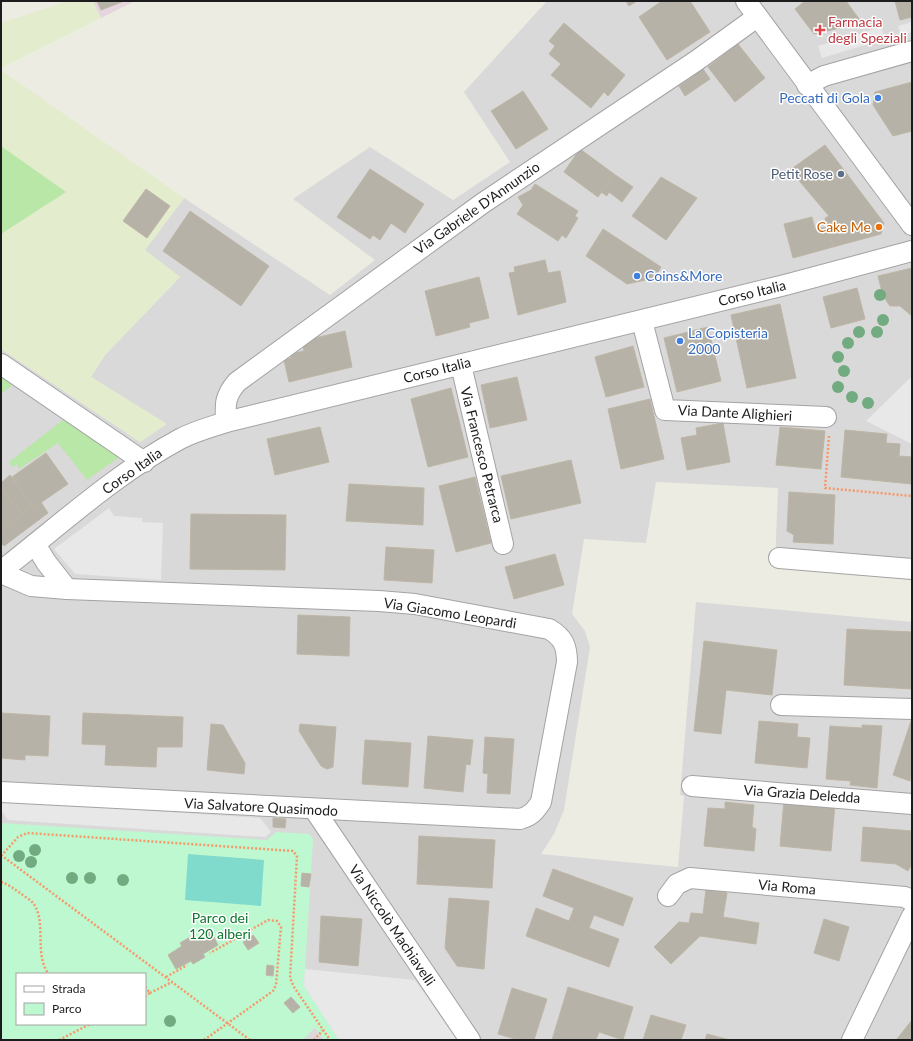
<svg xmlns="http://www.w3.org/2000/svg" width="913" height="1041" viewBox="0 0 913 1041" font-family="Lato,sans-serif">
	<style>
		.residential { fill: #dad9d9; fill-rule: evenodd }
		.industrial { fill: #e6d4df }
		.farmland { fill: #e3eccd }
		.grass { fill: #b9e7a8 }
		.park { fill: #bef8d0; fill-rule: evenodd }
		.pitch { fill: #81dbcd }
		.parking { fill: #e8e8e8 }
		.building { fill: #b7b2a7; stroke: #beb6a5 }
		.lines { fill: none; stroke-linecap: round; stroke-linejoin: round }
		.minor-casing { stroke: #a3a3a3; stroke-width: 22 }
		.path { stroke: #f6986a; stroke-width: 2.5; stroke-dasharray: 2 2; stroke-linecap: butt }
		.minor { stroke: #fff; stroke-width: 20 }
		.tree { fill: #72ab7f }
		.health-dot { fill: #e0444e; stroke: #fff; stroke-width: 1.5 }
		.shop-dot { fill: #3f7fe0; stroke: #fff; stroke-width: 1.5 }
		.service-dot { fill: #5c6f8a; stroke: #fff; stroke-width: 1.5 }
		.food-dot { fill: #e8710a; stroke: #fff; stroke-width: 1.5 }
		.labels { text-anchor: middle; stroke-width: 3; stroke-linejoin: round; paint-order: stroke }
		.health-label { font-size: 14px; fill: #be3a42; stroke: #fff; text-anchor: start }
		.shop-label { font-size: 14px; fill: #366cbe; stroke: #fff; text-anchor: start }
		.service-label { font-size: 14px; fill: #4e5e75; stroke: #fff; text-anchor: end }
		.street-label { font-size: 14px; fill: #1c1c1c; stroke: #fff }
		.food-label { font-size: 14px; fill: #c56008; stroke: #fff; text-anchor: end }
		.park-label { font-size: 14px; fill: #0e762e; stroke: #fff }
	</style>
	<rect width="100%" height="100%" fill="#edece2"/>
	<path class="residential" d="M547,1H912V576L775,564L778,488L656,482L646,543L584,539L572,614L585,631L590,647L564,810L554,834L541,854L678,867L684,796L680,795L696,602L912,622V1040H1V349L140,442L166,424L91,377L105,355L180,277L145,250L184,198L330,295L375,260L293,199L370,147L453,200L510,162L464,92ZM17,974H145V1024H17Z"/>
	<polygon class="industrial" points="93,1 135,1 101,18"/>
	<g class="farmland">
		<polygon points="68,1 93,1 101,18 1,68 1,23"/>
		<polygon points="1,70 184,198 145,250 180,277 105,355 91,377 167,424 140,442 1,349 1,234 65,192 1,146"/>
	</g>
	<g class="grass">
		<polygon points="1,146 66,192 1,234"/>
		<polygon points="1,368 20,379 1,394"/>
		<polygon points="68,416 125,453 87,480 58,443 19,469 17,464 12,467 9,462"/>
	</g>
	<path class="park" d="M1,823L267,840L276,832L309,834L313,839L304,986L339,1040H324L315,1027L303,1040H1ZM17,974H145V1024H17Z"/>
	<polygon class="pitch" points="188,854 264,860 261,906 185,900"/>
	<g class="parking">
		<polygon points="912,22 912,32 901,35 898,26"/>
		<polygon points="881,27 885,39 822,58 818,46"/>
		<polygon points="912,376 912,444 866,421"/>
		<polygon points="109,508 114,516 142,518 142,522 163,523 161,580 75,574 54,549"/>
		<polygon points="1,801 260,818 271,832 265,837 8,820 1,810"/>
		<polygon points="305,969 415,980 457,1040 339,1040 304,986"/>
	</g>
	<g class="building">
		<polygon points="97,1 124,1 101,10"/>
		<polygon points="626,1 637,1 629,6"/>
		<polygon points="662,1 690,1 710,32 667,60 639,17"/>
		<polygon points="805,1 846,1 862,23 814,34 795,9"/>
		<polygon points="895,1 912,1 912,17 900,20"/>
		<polygon points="564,23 625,75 608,96 604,92 591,108 551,75 561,64 549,54 555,46 549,41"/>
		<polygon points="738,44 765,78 735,102 708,67"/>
		<polygon points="701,66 710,79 685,96 679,86 694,76 691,73"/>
		<polygon points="912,82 912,131 893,136 873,105 875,92"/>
		<polygon points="523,91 548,129 516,149 491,111"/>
		<polygon points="825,145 884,223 881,234 833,247 825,218 829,216 790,170"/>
		<polygon points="580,149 614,174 598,197 564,172"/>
		<polygon points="370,169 424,204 405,233 391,223 380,240 373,235 370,239 337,217"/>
		<polygon points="614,174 633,187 622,202 609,192 607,196 601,192"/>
		<polygon points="661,177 697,198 666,240 632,216"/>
		<polygon points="535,184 578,211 575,216 578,218 566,238 562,235 558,241 517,214 523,205 518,197 531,190"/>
		<polygon points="146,189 170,206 147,238 123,221"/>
		<polygon points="190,211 269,266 241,306 163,251"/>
		<polygon points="812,217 815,229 828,227 833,247 793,258 784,224"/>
		<polygon points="603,229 661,267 655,278 627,284 586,256"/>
		<polygon points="545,260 548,273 560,271 566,302 518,315 509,273 515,272 514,267"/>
		<polygon points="912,268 912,316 900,306 890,306 883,296 878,276"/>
		<polygon points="479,277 489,318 469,323 470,327 436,336 425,291"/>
		<polygon points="857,288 865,319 831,328 823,297"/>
		<polygon points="780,304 796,378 747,388 731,315"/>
		<polygon points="708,327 721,381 677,392 664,338"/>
		<polygon points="345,331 352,367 289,382 284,360 291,358 291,354 304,351 302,341"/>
		<polygon points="633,346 644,387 606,397 595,357"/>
		<polygon points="517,377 527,420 490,428 481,385"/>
		<polygon points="451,388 468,457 428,467 411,399"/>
		<polygon points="650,399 664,459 621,469 608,409"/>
		<polygon points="723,423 730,462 687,470 681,438 697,435 696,428"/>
		<polygon points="320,427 329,462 275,475 267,439"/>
		<polygon points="780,427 825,431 821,469 776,465"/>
		<polygon points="845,430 887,434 886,443 900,444 899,456 912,457 912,484 841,477"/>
		<polygon points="46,453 68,484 33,508 12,477"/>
		<polygon points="571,460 581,503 511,519 501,476"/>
		<polygon points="10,475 32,506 22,514 1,488 1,483"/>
		<polygon points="475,477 491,543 456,552 439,486"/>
		<polygon points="349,484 424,488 423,525 346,521"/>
		<polygon points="1,488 22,514 1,530"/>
		<polygon points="789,492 835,495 833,544 793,542 794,535 787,531"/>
		<polygon points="41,502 48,513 4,546 1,543 1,530 32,506 33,508"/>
		<polygon points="191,514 286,515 285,570 190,569"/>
		<polygon points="386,547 434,550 432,583 384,580"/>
		<polygon points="555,554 564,585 514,599 505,567"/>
		<polygon points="298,615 350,617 349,656 297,654"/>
		<polygon points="847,629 912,632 912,689 844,685"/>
		<polygon points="704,641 777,650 772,695 726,690 721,734 694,731"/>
		<polygon points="1,713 50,716 48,756 25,755 25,760 1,758"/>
		<polygon points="83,713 183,717 182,747 157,747 156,767 105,765 106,745 82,744"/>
		<polygon points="912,718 912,773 910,781 893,775"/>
		<polygon points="759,721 798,724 797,737 810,738 807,768 755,763"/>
		<polygon points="211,724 223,725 245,763 244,774 207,770"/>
		<polygon points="300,724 336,727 333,767 327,769 321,766 299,731"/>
		<polygon points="862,725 882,726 877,788 850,785 851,781 826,779 830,726 862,728"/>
		<polygon points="428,736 473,740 470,765 466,764 463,792 424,788"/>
		<polygon points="485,737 514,739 510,794 487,793 488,774 483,773"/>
		<polygon points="365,740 411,743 408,787 362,784"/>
		<polygon points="784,800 835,804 831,851 780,846"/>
		<polygon points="725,802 754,805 752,827 756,829 754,851 704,846 708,808 725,809"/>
		<polygon points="273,818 286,819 285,828 273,827"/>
		<polygon points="863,827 912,831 912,864 908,871 896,864 861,861"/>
		<polygon points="419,836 495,840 492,888 417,884"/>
		<polygon points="553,869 633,898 623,926 594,915 589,928 619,939 609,967 526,936 536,908 569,921 574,908 543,896"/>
		<polygon points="302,873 311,874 309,887 301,886"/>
		<polygon points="706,889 727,893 723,917 759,923 756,944 700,936 671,964 654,947 679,922 689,923 691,913 703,914"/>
		<polygon points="449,898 489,901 484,969 457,966 445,948"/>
		<polygon points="321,916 362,919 358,966 319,962"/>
		<polygon points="824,919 849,927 839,961 814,953"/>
		<polygon points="210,930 218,945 203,954 205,957 193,964 191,961 176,969 168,955 182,946 180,943 192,936 194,939"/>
		<polygon points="253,935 259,943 248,950 243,942"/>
		<polygon points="267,965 274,966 273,976 266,975"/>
		<polygon points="568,987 633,1007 623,1040 599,1032 596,1040 552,1040"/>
		<polygon points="512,988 547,999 534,1040 518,1040 498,1034"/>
		<polygon points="291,997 300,1007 293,1013 284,1003"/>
		<polygon points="651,1015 686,1025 681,1040 643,1040"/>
		<polygon points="912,1020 912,1040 898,1040 897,1039"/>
		<polygon points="707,1034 730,1040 705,1040"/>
	</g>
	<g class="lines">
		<g class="minor-casing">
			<g id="minor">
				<polyline points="746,1 912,225"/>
				<polyline points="807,85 824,76 912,51"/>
				<polyline points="642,321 665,410 826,417"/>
				<polyline points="1,364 144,462"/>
				<polyline points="461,365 503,544"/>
				<path d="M226,422C225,403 225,396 237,382L483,203L696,61L757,17"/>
				<polyline points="35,544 46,562 67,589"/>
				<polyline points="779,558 912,569"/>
				<path d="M1,571C59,526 115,474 180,439C195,431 211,427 226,422L785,285L912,251"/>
				<path d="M1,573L31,586L67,589L379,601L415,604L549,629C563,637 567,646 567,662L541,802C535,811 531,816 520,819L1,792"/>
				<polyline points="781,705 912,709"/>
				<polyline points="692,786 912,804"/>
				<polyline points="314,809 470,1040"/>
				<polyline points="668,896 677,884 690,878 905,897 912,901"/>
				<polyline points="852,1040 912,916"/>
			</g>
		</g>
		<g class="path">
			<polyline points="829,436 825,488 912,496"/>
			<polyline points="1,855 250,1040"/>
			<polyline points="1,856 18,837 27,833 293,851 297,856 290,978 294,987 330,1040"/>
			<path d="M1,882C8,884 14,889 20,893C24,896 29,899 32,902C48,919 33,955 49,974"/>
			<polyline points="166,977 187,965"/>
			<polyline points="145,987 150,993 145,996"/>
			<polyline points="150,993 172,982"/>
			<polyline points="59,1040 90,1024"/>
			<polyline points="204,1040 273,991 276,985 281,927 277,921 268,920 210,953"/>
			<polyline points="314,1040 323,1030"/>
		</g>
		<use href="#minor" class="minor"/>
	</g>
	<g class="tree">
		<circle cx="880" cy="295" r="6"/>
		<circle cx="883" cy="320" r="6"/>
		<circle cx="859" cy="332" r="6"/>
		<circle cx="877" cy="332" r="6"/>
		<circle cx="848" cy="343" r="6"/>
		<circle cx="838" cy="357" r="6"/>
		<circle cx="844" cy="371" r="6"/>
		<circle cx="838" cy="387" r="6"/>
		<circle cx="852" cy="397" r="6"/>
		<circle cx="868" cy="403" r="6"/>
		<circle cx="35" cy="850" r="6"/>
		<circle cx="19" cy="856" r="6"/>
		<circle cx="31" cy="862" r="6"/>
		<circle cx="72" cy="878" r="6"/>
		<circle cx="90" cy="878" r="6"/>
		<circle cx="123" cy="880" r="6"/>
		<circle cx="170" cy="1021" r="6"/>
	</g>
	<path class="health-dot" d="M818 24h4v4h4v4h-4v4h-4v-4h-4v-4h4z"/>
	<g class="shop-dot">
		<circle cx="878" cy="98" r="4"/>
		<circle cx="637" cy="276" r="4"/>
		<circle cx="680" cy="341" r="4"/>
	</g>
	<circle class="service-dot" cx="841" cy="174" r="4"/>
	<circle class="food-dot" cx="879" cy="227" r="4"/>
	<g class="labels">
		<g class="health-label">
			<text x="828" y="27">Farmacia<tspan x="828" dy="16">degli Speziali</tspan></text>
		</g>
		<g class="shop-label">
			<text x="870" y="103" text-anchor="end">Peccati di Gola</text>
			<text x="645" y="281">Coins&amp;More</text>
			<text x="688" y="338">La Copisteria<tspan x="688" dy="16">2000</tspan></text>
		</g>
		<g class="service-label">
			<text x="833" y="179">Petit Rose</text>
		</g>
		<g class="street-label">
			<text transform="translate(477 208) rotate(-35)" y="5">Via Gabriele D'Annunzio</text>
			<text transform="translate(752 293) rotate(-14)" y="5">Corso Italia</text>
			<text transform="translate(437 370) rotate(-14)" y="5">Corso Italia</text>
			<text transform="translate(735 413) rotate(3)" y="5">Via Dante Alighieri</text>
			<text transform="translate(482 455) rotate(76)" y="5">Via Francesco Petrarca</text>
			<text transform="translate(132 471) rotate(-35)" y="5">Corso Italia</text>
			<text transform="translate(450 613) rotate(9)" y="5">Via Giacomo Leopardi</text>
			<text transform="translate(802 794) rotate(4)" y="5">Via Grazia Deledda</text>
			<text transform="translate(261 807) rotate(3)" y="5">Via Salvatore Quasimodo</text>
			<text transform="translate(787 887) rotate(5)" y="5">Via Roma</text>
			<text transform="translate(392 925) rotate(56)" y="5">Via Niccolò Machiavelli</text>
		</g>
		<g class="food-label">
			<text x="871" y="232">Cake Me</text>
		</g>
		<g class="park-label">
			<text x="220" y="923">Parco dei<tspan x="220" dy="16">120 alberi</tspan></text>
		</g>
	</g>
	<rect width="913" height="1041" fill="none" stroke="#1c1c1c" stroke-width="4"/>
	<rect x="16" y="973" width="130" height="52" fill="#ffffff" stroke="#a4a4a4"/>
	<rect x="24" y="986" width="20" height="6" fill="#ffffff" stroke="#a4a4a4"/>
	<text x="52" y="993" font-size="12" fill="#1c1c1c">Strada</text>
	<rect x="24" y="1003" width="20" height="12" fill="#bef8d0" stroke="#a4a4a4"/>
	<text x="52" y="1013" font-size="12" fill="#1c1c1c">Parco</text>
</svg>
